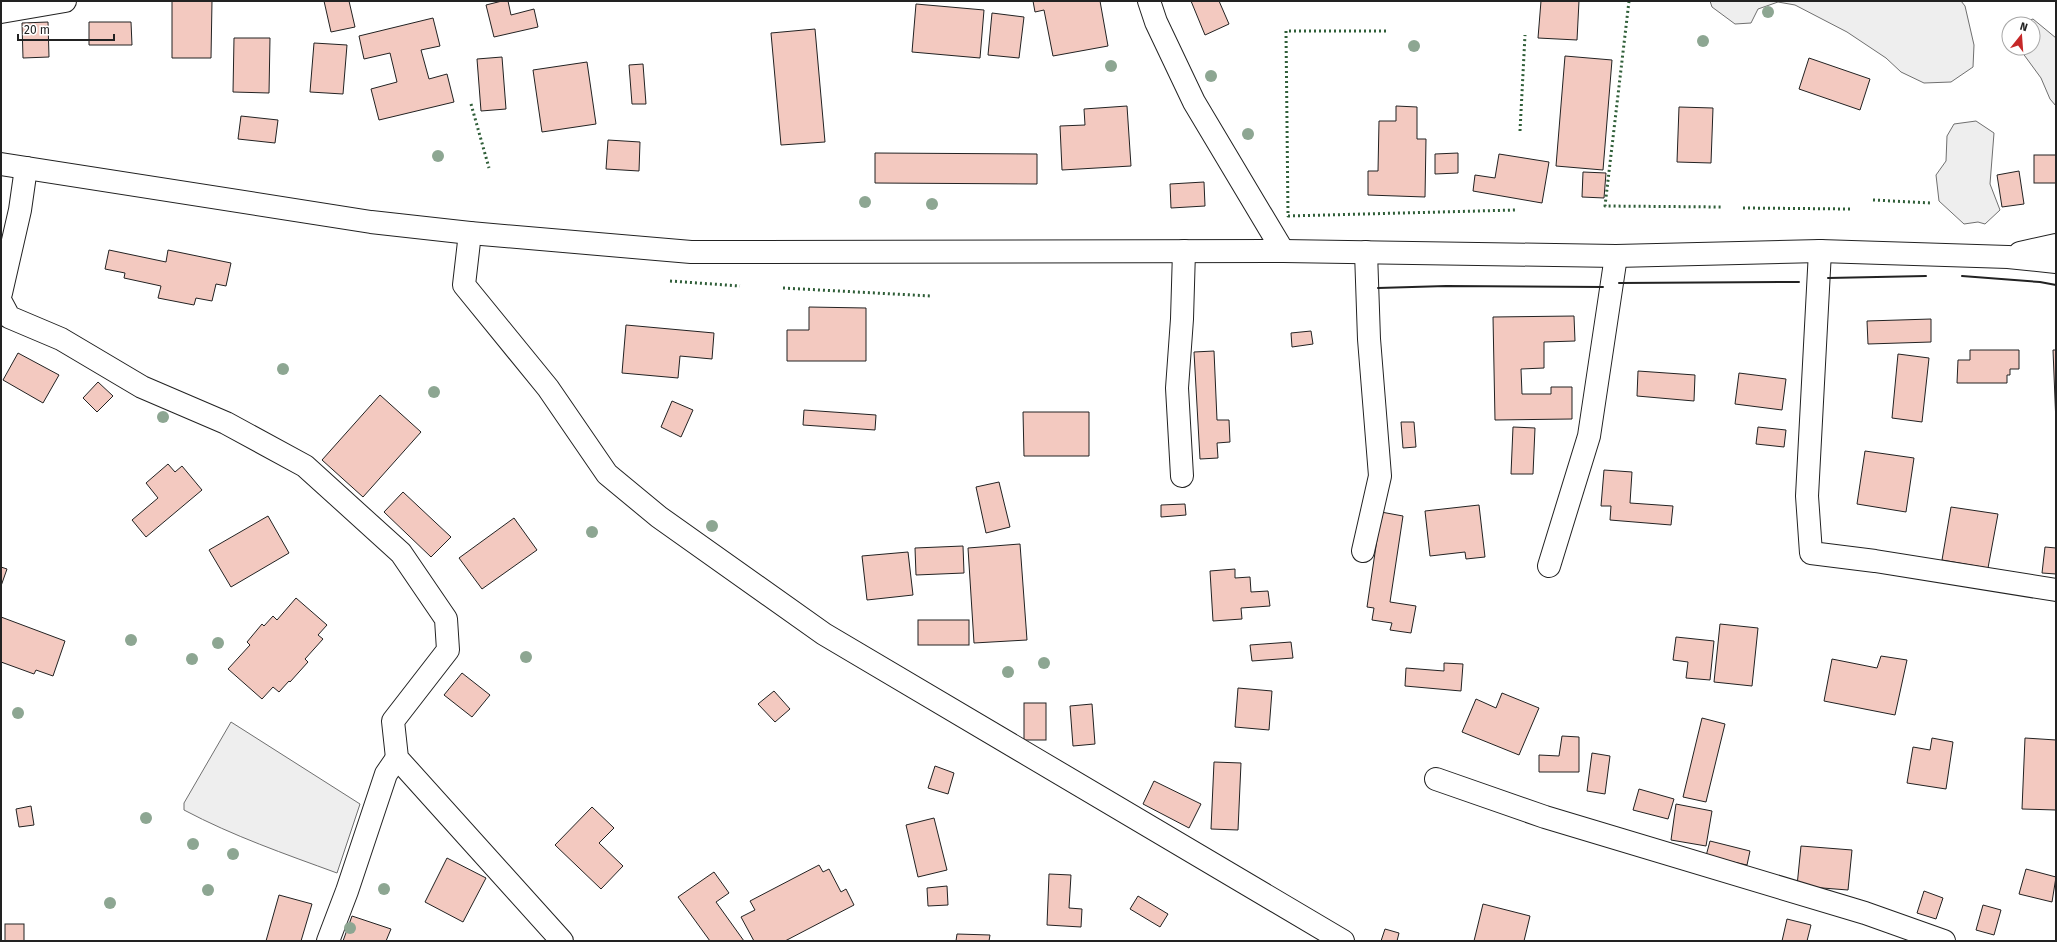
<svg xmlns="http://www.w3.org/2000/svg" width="2057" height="942" viewBox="0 0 2057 942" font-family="'Fira Sans',sans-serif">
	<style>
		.green { fill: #eee; stroke: #6f6f6f }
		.building { fill: #f3c9c0; stroke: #222 }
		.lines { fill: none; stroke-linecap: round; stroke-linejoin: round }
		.minor-casing { stroke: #222; stroke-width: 24 }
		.major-casing { stroke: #222; stroke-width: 24 }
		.minor { stroke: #fff; stroke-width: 22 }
		.major { stroke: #fff; stroke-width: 22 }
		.hedge { stroke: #2f5e38; stroke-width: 3; stroke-dasharray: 2 3; stroke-linecap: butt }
		.wall { stroke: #222; stroke-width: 2 }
		.tree { fill: #8da692 }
	</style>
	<rect width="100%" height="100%" fill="#fff"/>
	<g class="green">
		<polygon points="1710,1 1961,1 1965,6 1974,45 1973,67 1951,82 1924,83 1901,72 1886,58 1847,32 1795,5 1778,2 1758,9 1751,23 1735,24 1712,7"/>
		<polygon points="2033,19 2056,38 2056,106 2050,99 2041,78 2019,48 2033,48 2033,24 2017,24"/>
		<polygon points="1976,121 1994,133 1990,184 2000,210 1985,224 1978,222 1964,224 1939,201 1936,175 1946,161 1947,136 1954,124"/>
		<path d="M231,722L360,804L337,873C285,854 233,836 184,810V803Z"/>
	</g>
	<g class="building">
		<polygon points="172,1 212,1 211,58 172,58"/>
		<polygon points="324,1 349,1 355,27 331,32"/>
		<polygon points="502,1 508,1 511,15 534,9 538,27 494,37 486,5"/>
		<polygon points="1033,1 1100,1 1108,46 1053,56 1044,10 1035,12"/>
		<polygon points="1191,1 1219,1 1229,24 1205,35"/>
		<polygon points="1541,1 1579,1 1577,40 1538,38"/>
		<polygon points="916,4 984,10 980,58 912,52"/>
		<polygon points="992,13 1024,17 1019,58 988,55"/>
		<polygon points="433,18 440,46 421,50 429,79 447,74 454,102 379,120 371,89 397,82 390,53 364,59 359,36"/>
		<polygon points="48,22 49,57 23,58 22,23"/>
		<polygon points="89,22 131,22 132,45 89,45"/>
		<polygon points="815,29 825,142 781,145 771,33"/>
		<polygon points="234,38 270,38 269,93 233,92"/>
		<polygon points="314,43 347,45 343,94 310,92"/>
		<polygon points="1565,56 1612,60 1603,170 1556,166"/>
		<polygon points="502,57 506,109 481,111 477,59"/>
		<polygon points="1809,58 1870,79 1860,110 1799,89"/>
		<polygon points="587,62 596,124 542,132 533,70"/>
		<polygon points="643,64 646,104 632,104 629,65"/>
		<polygon points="1127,106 1131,166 1062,170 1060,126 1085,125 1084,109"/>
		<polygon points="1396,106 1417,107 1417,139 1426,139 1425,197 1368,195 1368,171 1378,171 1379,121 1396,121"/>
		<polygon points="1679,107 1713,108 1711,163 1677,162"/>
		<polygon points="241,116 278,120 275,143 238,139"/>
		<polygon points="608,140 640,142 639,171 606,169"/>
		<polygon points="875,153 1037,154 1037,184 875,183"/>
		<polygon points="1458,153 1458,173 1435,174 1435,154"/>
		<polygon points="1499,154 1549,162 1542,203 1473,191 1475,175 1495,178"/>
		<rect x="2034" y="155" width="22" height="28"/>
		<polygon points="2019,171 2024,204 2002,207 1997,175"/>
		<polygon points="1583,172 1606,173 1604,198 1582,197"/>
		<polygon points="1204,182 1205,206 1171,208 1170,184"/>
		<polygon points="109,250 166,262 168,250 231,263 226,286 216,284 212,301 196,298 194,305 158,298 161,286 124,278 125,273 105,269"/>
		<polygon points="809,307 866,308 866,361 787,361 787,330 809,330"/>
		<polygon points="1574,316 1575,341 1544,342 1544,368 1521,369 1522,394 1551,394 1551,387 1572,387 1572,419 1495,420 1493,317"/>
		<polygon points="1931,319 1931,342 1868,344 1867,321"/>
		<polygon points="626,325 714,333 712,359 680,356 678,378 622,373"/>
		<polygon points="1311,331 1313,344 1292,347 1291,333"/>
		<polygon points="1970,350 2019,350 2019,369 2010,369 2010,375 2007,375 2007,383 1957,383 1958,360 1970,360"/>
		<polygon points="2053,350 2056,350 2056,424"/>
		<polygon points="1214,351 1217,420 1229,420 1230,442 1217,443 1218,458 1200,459 1194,352"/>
		<polygon points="18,353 59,375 43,403 3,380"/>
		<polygon points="1898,354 1929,358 1922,422 1892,418"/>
		<polygon points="1638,371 1695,375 1694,401 1637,396"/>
		<polygon points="1739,373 1786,379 1782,410 1735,404"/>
		<polygon points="98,382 113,396 97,412 83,398"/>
		<polygon points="380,395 421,432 363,497 322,460"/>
		<polygon points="672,401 693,410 681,437 661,427"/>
		<polygon points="804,410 876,415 875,430 803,425"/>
		<polygon points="1023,412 1089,412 1089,456 1024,456"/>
		<polygon points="1401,422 1414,422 1416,447 1403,448"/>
		<polygon points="1513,427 1535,428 1533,474 1511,474"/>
		<polygon points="1758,427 1786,430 1784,447 1756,444"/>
		<polygon points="1865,451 1914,458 1906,512 1857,504"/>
		<polygon points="168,464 175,472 182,466 202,490 146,537 132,520 158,498 146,483"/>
		<polygon points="1604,470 1632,472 1630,503 1673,506 1671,525 1610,520 1611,506 1601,506"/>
		<polygon points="999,482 1010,527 986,533 976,487"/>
		<polygon points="403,492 451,537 431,557 384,512"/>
		<polygon points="1185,504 1186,515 1161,517 1161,505"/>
		<polygon points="1479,505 1485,557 1466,559 1465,552 1430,556 1425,511"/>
		<polygon points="1951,507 1998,514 1988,568 1942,560"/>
		<polygon points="1381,512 1403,516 1390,602 1416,606 1411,633 1390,630 1392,623 1372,620 1374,608 1367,607"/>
		<polygon points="268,516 289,553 231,587 209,550"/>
		<polygon points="514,518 537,550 482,589 459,558"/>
		<polygon points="1020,544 1027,640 974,643 968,548"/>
		<polygon points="963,546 964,573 916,575 915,548"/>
		<polygon points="2045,547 2056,548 2056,574 2042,573"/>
		<polygon points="908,552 913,595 867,600 862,556"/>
		<polygon points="1,567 7,569 1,586"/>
		<polygon points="1235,569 1235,578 1250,577 1251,592 1268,591 1270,606 1241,608 1242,619 1213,621 1210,571"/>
		<polygon points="296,598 327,625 318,635 323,639 305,659 308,662 290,682 289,681 279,692 273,687 262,699 228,669 250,645 247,642 262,624 264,626 273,616 277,620"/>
		<polygon points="1,617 65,641 53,676 36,670 34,674 1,662"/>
		<rect x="918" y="620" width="51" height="25"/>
		<polygon points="1720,624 1758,628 1752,686 1714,682"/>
		<polygon points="1676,637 1714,641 1710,680 1686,678 1688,662 1673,660"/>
		<polygon points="1291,642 1293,658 1252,661 1250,645"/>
		<polygon points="1881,656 1907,660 1895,715 1824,701 1832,659 1877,668"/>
		<polygon points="1444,663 1463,664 1461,691 1405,686 1406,668 1444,671"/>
		<polygon points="462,673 490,695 472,717 444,695"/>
		<polygon points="1238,688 1272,691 1269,730 1235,727"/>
		<polygon points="774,691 790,709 775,722 758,704"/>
		<polygon points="1502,693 1539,708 1519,755 1462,732 1476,699 1496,708"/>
		<rect x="1024" y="703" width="22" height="37"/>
		<polygon points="1092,704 1095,744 1073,746 1070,706"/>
		<polygon points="1702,718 1725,724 1706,802 1683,797"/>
		<polygon points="1562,736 1579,737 1579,772 1539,772 1539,755 1559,756"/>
		<polygon points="1932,738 1953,742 1946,789 1907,783 1913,747 1930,750"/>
		<polygon points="2025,738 2056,740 2056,810 2022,809"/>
		<polygon points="1592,753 1610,756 1605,794 1587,791"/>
		<polygon points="1214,762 1241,763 1238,830 1211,829"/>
		<polygon points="935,766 954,773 948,794 928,788"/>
		<polygon points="1154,781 1201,804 1189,828 1143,804"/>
		<polygon points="1639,789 1674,799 1668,819 1633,810"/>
		<polygon points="1676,804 1712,811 1706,846 1671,840"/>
		<polygon points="31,806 34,825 19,827 16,809"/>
		<polygon points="592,807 614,828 599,843 623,866 601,889 555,845"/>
		<polygon points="934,818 947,870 918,877 906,825"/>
		<polygon points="1710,841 1750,851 1747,865 1706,856"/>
		<polygon points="1801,846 1852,850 1848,890 1797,886"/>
		<polygon points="447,858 486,878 463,922 425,902"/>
		<polygon points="819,865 823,872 829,869 841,892 846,889 854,905 785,941 754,941 741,917 755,910 750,901"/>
		<polygon points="2026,869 2056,877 2052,902 2019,894"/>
		<polygon points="714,872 729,893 716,902 744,941 710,941 678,897"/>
		<polygon points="1049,874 1071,875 1069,908 1082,909 1081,927 1047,925"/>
		<polygon points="947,886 948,905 928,906 927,888"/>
		<polygon points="1924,891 1943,898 1936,919 1917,913"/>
		<polygon points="279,895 312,904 301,941 266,941"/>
		<polygon points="1138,896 1168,914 1160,927 1130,909"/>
		<polygon points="1483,904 1530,916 1524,941 1474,941"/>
		<polygon points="1983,905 2001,910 1994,935 1976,930"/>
		<polygon points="352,916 391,929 386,941 343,941"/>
		<polygon points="1787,919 1811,925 1807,941 1782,941"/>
		<rect x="5" y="924" width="19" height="17"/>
		<polygon points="1385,929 1399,933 1397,941 1381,941"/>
		<polygon points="957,934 990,935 989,941 956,941"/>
	</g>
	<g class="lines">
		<g class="minor-casing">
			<g id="minor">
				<polyline points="1149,1 1156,22 1194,102 1283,251"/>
				<polyline points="1,12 65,1"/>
				<polyline points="470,233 464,285 548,388 607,474 659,517 824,634 1343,941"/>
				<polyline points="1820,251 1807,496 1811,553 1875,561 2056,590"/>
				<polyline points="1,293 20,210 26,168"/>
				<polyline points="1,302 9,317 61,339 142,387 226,423 305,466 401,553 446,619 448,650 393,721 397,758 562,941"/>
				<polyline points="1182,476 1177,388 1182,319 1184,251"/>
				<polyline points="1363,551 1380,476 1369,339 1366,252"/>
				<polyline points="1549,566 1589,436 1616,256"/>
				<polyline points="1436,779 1545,817 1865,913 1944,941"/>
				<polyline points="328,941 347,891 386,774 397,758"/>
			</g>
		</g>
		<g class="major-casing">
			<g id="major">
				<polyline points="1,164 371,222 470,233 691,252 1283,251 1616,256 1820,251 2008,257 2056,262"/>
				<polyline points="2020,253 2056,245"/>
			</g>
		</g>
		<use href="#minor" class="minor"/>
		<use href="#major" class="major"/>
		<g class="hedge">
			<polyline points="1629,1 1605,206 1723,207"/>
			<polyline points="1386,31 1286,31 1288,216 1516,210"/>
			<polyline points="471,104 489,168"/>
			<polyline points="1520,131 1525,35"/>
			<polyline points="1873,200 1931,203"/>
			<polyline points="1743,208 1851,209"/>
			<polyline points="670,281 740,286"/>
			<polyline points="783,288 931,296"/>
		</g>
		<g class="wall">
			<polyline points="1962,276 2040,282 2056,285"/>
			<polyline points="1828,278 1926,276"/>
			<polyline points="1619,283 1799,282"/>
			<polyline points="1378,288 1446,286 1603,287"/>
		</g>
	</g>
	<g class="tree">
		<circle cx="1768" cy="12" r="6"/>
		<circle cx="1703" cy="41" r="6"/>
		<circle cx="1414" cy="46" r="6"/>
		<circle cx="1111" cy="66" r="6"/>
		<circle cx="1211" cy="76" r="6"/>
		<circle cx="1248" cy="134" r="6"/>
		<circle cx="438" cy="156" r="6"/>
		<circle cx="865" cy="202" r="6"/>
		<circle cx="932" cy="204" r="6"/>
		<circle cx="283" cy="369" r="6"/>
		<circle cx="434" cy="392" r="6"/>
		<circle cx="163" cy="417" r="6"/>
		<circle cx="712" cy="526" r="6"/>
		<circle cx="592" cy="532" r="6"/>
		<circle cx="131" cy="640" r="6"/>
		<circle cx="218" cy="643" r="6"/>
		<circle cx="526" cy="657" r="6"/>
		<circle cx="192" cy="659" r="6"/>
		<circle cx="1044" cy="663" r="6"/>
		<circle cx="1008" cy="672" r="6"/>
		<circle cx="18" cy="713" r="6"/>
		<circle cx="146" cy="818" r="6"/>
		<circle cx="193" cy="844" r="6"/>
		<circle cx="233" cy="854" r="6"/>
		<circle cx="384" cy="889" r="6"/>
		<circle cx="208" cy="890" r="6"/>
		<circle cx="110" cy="903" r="6"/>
		<circle cx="350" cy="928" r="6"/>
	</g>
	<rect width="2057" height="942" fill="none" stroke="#222222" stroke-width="4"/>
	<g transform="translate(2021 36) rotate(17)"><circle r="19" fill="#ffffff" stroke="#a7a7a7"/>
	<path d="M0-3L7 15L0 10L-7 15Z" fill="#c62828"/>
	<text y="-6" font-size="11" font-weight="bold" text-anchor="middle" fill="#222222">N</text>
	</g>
	<path d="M18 34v6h96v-6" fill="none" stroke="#222222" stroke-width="2"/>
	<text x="24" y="34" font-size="12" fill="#222222" stroke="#ffffff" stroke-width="3" paint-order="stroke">20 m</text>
</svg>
